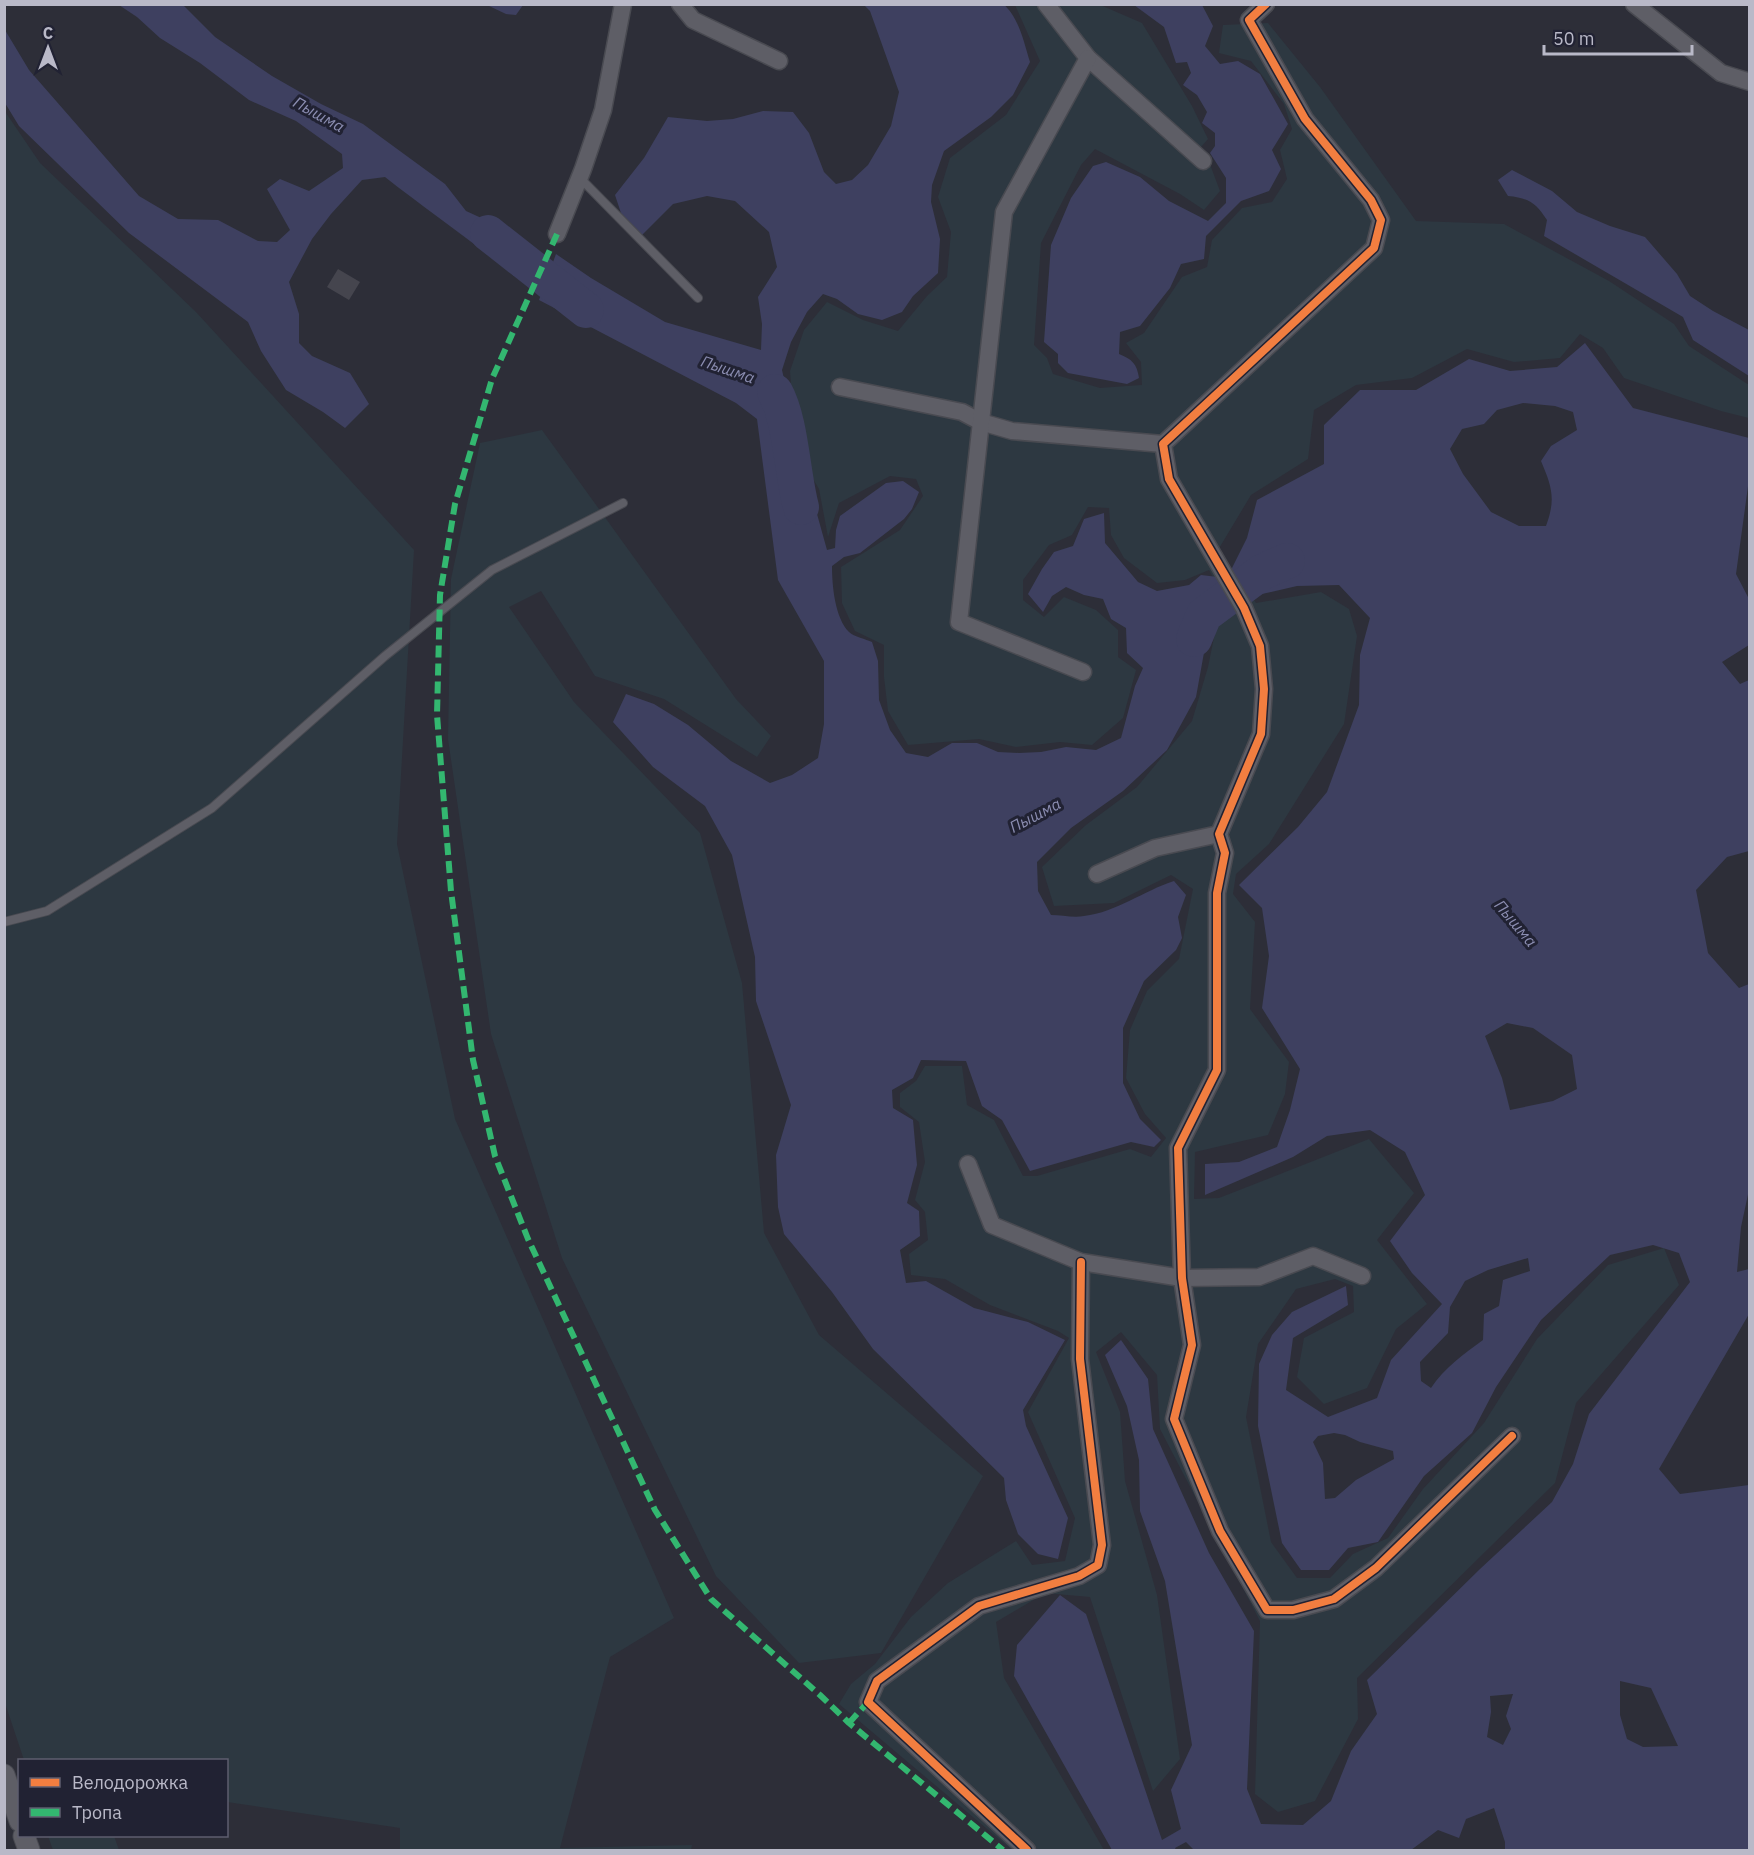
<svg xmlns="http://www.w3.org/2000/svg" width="1754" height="1855" viewBox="0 0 1754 1855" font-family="'IBM Plex Sans',sans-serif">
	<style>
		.green { fill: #2d3841 }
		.water { fill: #3e4060; fill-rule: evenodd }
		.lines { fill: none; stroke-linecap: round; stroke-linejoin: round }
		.river { stroke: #3e4060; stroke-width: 36 }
		.building { fill: #45454e }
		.service-casing { stroke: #494a51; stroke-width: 10 }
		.minor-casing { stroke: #494a51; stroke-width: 19 }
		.tertiary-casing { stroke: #494a51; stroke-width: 23 }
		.service { stroke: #5e5e66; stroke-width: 8 }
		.minor { stroke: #5e5e66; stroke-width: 16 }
		.tertiary { stroke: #5e5e66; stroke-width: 21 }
		.quiet { stroke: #33b770; stroke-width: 6; stroke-dasharray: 12 6; stroke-linecap: butt }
		.cycleway-casing { stroke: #212233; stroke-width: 11 }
		.cycleway { stroke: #f27e40; stroke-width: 8 }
		.labels { text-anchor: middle; stroke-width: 6; stroke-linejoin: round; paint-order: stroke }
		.water-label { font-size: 16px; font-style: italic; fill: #8b8db1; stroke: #212233 }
	</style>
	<rect width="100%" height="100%" fill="#2d2e38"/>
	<g class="green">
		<polygon points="1098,4 1142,23 1192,106 1208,139 1201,147 1211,167 1220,191 1204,210 1180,194 1095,149 1081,165 1041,243 1034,345 1047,358 1053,374 1100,388 1142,385 1141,362 1126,343 1144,333 1182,277 1207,267 1212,240 1242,208 1272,202 1287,179 1280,150 1292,129 1284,104 1251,61 1219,53 1223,25 1268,23 1320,87 1416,221 1504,224 1609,281 1674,324 1689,346 1749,385 1749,418 1721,411 1624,378 1603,348 1580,334 1560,358 1514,362 1467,349 1412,378 1356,385 1314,410 1308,459 1251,495 1218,550 1256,603 1321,592 1349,609 1357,636 1344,724 1269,844 1236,874 1233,894 1255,922 1250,1009 1289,1062 1285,1094 1268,1135 1195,1152 1194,1199 1219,1198 1369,1139 1414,1193 1377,1240 1427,1304 1396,1329 1367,1388 1324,1404 1297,1377 1304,1338 1354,1312 1353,1286 1335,1279 1296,1289 1258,1344 1246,1417 1271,1542 1297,1578 1330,1578 1353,1554 1388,1538 1423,1489 1484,1423 1537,1339 1608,1265 1664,1248 1679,1285 1576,1403 1555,1483 1357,1678 1358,1719 1315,1801 1278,1812 1255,1794 1260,1621 1160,1429 1157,1375 1121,1332 1096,1352 1120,1412 1125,1481 1157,1595 1180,1759 1153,1791 1090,1597 1045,1593 996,1622 1004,1678 1104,1850 1012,1850 839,1704 851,1684 875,1664 911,1617 948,1583 1016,1541 1032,1565 1065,1561 1075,1518 1028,1412 1069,1338 1058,1331 990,1305 945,1279 911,1275 909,1254 928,1240 925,1212 915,1200 925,1162 919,1122 900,1107 900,1093 916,1081 925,1066 962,1066 967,1105 994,1120 1023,1176 1037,1176 1130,1149 1151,1157 1166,1138 1145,1114 1126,1078 1130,1030 1147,991 1179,959 1193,889 1171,875 1114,903 1054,906 1042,867 1086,825 1137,787 1192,721 1208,667 1216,628 1230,606 1209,570 1185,580 1157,583 1124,558 1111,535 1109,508 1088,507 1072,535 1049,545 1023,580 1023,600 1044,617 1064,597 1096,610 1118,630 1118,657 1136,670 1123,718 1092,745 1060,742 1016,747 979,739 908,745 888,711 884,677 884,645 855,631 842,603 841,567 900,530 923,496 916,479 890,476 839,503 828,537 819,489 796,450 790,371 804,330 827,302 863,320 898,331 927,296 947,277 951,232 938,197 950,158 1006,115 1040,61 1015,5"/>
		<polygon points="4,110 40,163 196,312 414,550 397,844 455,1119 674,1618 610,1657 560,1848 692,1845 691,1850 400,1850 400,1828 227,1802 226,1760 24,1760 4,1700"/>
		<polygon points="542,430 736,699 771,736 757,757 664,699 595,676 541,591 509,607 574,702 700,833 742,983 764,1233 819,1335 983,1476 881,1653 799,1663 716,1576 562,1258 491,1034 448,739 451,579 480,443"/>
		<polygon points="48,1836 114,1836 119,1850 53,1850"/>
	</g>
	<g class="water">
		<path d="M1003,4C1019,17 1024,43 1030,62L1013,95L991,117L944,151L932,185L931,202L940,239L938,273L913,296L902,312L882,320L858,314L837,299L823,294L807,312L791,342L782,370L787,392L789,457L803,473L814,492L817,514L827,550L835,548L836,530L840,516L886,483L903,481L919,492L912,509L904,519L860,553L844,557L832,566C832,586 835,618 849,632C854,637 866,639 872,642L878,661L879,700L890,730L906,753L928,757L952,743H977L998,752L1019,753L1041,752L1066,747L1096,750L1121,738L1135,686L1143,668L1127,653L1126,628L1111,619L1103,599L1084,595L1066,587L1052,596L1043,612L1028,594L1042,569L1054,552L1073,546L1084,519L1104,513L1105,543L1138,582L1157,591L1189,585L1201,575L1218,577L1226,593L1217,612L1205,647L1196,697L1167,750L1123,791L1071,828L1037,862L1038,891L1051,915C1061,915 1074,918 1084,916C1117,912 1143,891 1174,881L1186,895L1178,917L1182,938L1176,950L1144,981L1123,1028V1083L1140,1119L1161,1140L1154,1147L1131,1142L1030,1171L1002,1120L982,1106L966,1061L921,1060L913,1078L892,1090L893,1108L913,1120L917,1165L907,1203L919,1211L920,1236L900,1250L906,1283L926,1281L974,1308L1028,1322L1065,1340L1023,1410L1026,1426L1068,1518L1058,1559L1038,1554L1018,1534L1006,1500L1004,1478L873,1349L832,1292L784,1234L778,1207L776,1155L791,1105L756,1001L755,957L732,855L705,806L653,767L613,722L626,694L654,704L688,725L731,761L770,783L792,775L818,758L824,724V661L778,580L757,419L736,403L539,300L556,254L591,278L665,322L761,350L762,324L758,297L777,267L769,232L735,201L707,196L673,204L640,237L623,219L615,195L644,158L668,117L707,121L733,119L763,111L793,112L809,133L824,172L836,184L852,180L868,165L891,126L899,92L870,11L864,5Z"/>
		<path d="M6,5L5,30L29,70L139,196L178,219L218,220L258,241L277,242L290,230L267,189L280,179L309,191L343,168L342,154L296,121L249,100L200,63L160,38L137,17L119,5H183L215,37L272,76L321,104L363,124L445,184L466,211L499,226L535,252L514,276C473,241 428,211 385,177L362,180L331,214L312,239L289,282L299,314V343L312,356L350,373L369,404L345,428L323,412L286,390L261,351L248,322L129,233L19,126L5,103L4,5Z"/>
		<polygon points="487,5 523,4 523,5 516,15 506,14"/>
		<path d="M1134,5H1202L1213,26L1205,46L1220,64L1238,61L1260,74L1288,124L1272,150L1281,169L1269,191L1241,201L1206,236L1204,259L1181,264L1170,288L1140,326L1120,332L1119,354C1132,359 1137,364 1139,378L1127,384L1068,373L1058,363V354L1044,342L1051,245L1071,198L1093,166L1106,162L1140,177L1169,201L1208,221L1226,203V178L1210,153L1215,146V133L1202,123L1207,112L1197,95L1183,85L1191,73L1187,62L1176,63L1164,27Z"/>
		<path d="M1512,170L1552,191L1577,212L1610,226L1645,237L1677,274L1690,296L1713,311L1749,330V376L1693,340L1683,317L1544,236L1547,220C1536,203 1529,198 1508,196L1498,180Z"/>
		<path d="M1585,343L1633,408L1749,438V479L1736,574L1749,599V645L1722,662L1740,684L1749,680V851L1727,857L1696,890L1708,953L1739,988L1749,984L1750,1185L1741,1227L1737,1272L1749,1269V1314L1659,1469L1680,1494L1749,1485V1850H1505V1842L1494,1808L1466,1819L1459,1838L1438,1830L1411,1850H1194L1186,1842L1175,1848L1176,1850H1112L1014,1676L1017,1645L1060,1595L1086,1614L1162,1840L1181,1829L1171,1790L1192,1745L1165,1581L1140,1511L1139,1460L1127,1406L1105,1355L1121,1340L1148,1379L1153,1429L1209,1553L1254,1631L1247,1789L1261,1824L1303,1825L1331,1801L1351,1751L1377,1714L1367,1680L1480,1569L1552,1502L1573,1464L1589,1414L1690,1282L1679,1253L1653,1245L1610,1255L1541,1320L1496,1387L1472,1433L1424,1476L1378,1542L1348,1548L1329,1570H1301L1282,1543L1258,1426L1259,1364L1272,1335L1292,1312L1346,1286L1348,1305L1293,1338L1286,1390L1328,1417L1377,1398L1391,1360L1442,1304L1412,1273L1390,1241L1425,1195L1405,1152L1370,1130L1327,1136L1293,1157L1205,1195V1164L1239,1162L1277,1147L1290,1110L1300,1069L1262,1008L1269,956L1262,908L1239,885L1298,827L1327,792L1359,705L1360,655L1370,618L1339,585L1297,586L1253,596L1230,572L1247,538L1257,500L1324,464V425L1360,390H1416L1469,359L1510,371L1557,367ZM1523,403L1555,406L1573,412L1577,430L1551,446L1541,461C1552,487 1556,499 1546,526H1519L1491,512L1463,474L1450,449L1462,429L1484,424L1497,410ZM1507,1023L1533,1028L1572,1055L1577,1089L1553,1101L1510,1110L1502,1078L1485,1036ZM1528,1258L1530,1271L1503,1280L1499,1306L1484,1314L1483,1340C1464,1354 1444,1368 1431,1388L1421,1381L1420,1362L1448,1333L1450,1307L1465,1281L1488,1270ZM1334,1433L1345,1435L1360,1442L1393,1451L1394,1459L1356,1480L1335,1498L1325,1499L1323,1463L1313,1442L1318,1436ZM1620,1681L1651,1688L1678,1746L1643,1747L1627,1739L1620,1715ZM1513,1694L1506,1716L1511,1729L1503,1745L1487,1737L1491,1712L1490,1696Z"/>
	</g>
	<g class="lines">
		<g class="river">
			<polyline points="488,233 586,310"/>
			<path d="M775,392C791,421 792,473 801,507"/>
			<polyline points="1194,639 1204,615 1262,572 1287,561"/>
		</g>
	</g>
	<polygon class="building" points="338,269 360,282 349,300 327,287"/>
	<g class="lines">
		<g class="service-casing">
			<g id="service">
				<polyline points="580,178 698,298"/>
				<polyline points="4,922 47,911 212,808 385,656 492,570 623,503"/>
			</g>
		</g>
		<g class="minor-casing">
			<g id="minor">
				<polyline points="680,4 693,20 779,61"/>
				<polyline points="1046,4 1088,58 1203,161"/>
				<polyline points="1266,4 1249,20 1305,119 1371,200 1381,220 1374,248 1163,444 1169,479 1244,608 1260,646 1264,689 1261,734 1219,834 1225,853 1217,893 1217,1070 1178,1148 1182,1278 1192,1345 1174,1419 1220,1531 1267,1610 1293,1610 1334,1599 1376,1568 1512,1436"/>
				<polyline points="1634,4 1721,73 1750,82"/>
				<polyline points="557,234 583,169 603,110 623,4"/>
				<polyline points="840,387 962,412 981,422 1012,431 1163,444"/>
				<polyline points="1083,672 959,622 1004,212 1088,58"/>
				<polyline points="1097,874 1155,848 1219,834"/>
				<polyline points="968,1164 992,1225 1081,1262 1182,1278 1259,1277 1313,1256 1362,1276"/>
				<polyline points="1027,1850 868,1702 877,1681 979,1606 1079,1576 1098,1565 1102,1545 1080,1359 1081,1262"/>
			</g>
		</g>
		<g class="tertiary-casing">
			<g id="tertiary">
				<polyline points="4,1775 20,1821"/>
				<polyline points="24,1836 29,1850"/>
			</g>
		</g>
		<use href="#service" class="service"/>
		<use href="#minor" class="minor"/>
		<use href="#tertiary" class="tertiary"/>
		<g class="quiet">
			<polyline points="557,234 492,379 455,504 440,595 437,715 451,891 473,1060 495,1156 528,1239 655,1510 711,1599 820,1695 849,1723 1003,1850"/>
			<polyline points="849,1723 868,1702"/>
		</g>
		<g class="cycleway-casing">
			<g id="cycleway">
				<polyline points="1266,4 1249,20 1305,119 1371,200 1381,220 1374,248 1163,444 1169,479 1244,608 1260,646 1264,689 1261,734 1219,834 1225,853 1217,893 1217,1070 1178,1148 1182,1278 1192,1345 1174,1419 1220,1531 1267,1610 1293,1610 1334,1599 1376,1568 1512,1436"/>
				<polyline points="1027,1850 868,1702 877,1681 979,1606 1079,1576 1098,1565 1102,1545 1080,1359 1081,1262"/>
			</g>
		</g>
		<use href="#cycleway" class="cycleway"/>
	</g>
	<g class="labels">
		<g class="water-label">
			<text transform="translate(319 114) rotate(29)" y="6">Пышма</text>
			<text transform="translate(728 369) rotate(19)" y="6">Пышма</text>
			<text transform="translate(1035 815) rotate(-28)" y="6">Пышма</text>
			<text transform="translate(1516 923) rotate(50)" y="6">Пышма</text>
		</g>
	</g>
	<rect width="1754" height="1855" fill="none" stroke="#b9b9c8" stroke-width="12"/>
	<rect x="18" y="1759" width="210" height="78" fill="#212233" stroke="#5e5e6f" stroke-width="1.5"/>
	<rect x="30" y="1778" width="30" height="9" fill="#f27e40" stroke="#5e5e6f" stroke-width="1.5"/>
	<text x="72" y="1789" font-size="18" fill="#b9b9c8">Велодорожка</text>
	<rect x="30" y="1808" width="30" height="9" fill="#33b770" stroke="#5e5e6f" stroke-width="1.5"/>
	<text x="72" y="1819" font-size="18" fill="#b9b9c8">Тропа</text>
	<g transform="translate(48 48)" stroke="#212233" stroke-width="4.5" paint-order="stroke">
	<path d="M0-4.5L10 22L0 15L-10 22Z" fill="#b9b9c8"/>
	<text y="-9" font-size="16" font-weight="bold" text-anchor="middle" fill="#b9b9c8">С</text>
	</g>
	<path d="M1544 45v9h148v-9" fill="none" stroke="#b9b9c8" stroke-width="3"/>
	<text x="1553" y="45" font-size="18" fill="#b9b9c8" stroke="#212233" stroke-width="4.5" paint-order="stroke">50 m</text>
</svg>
